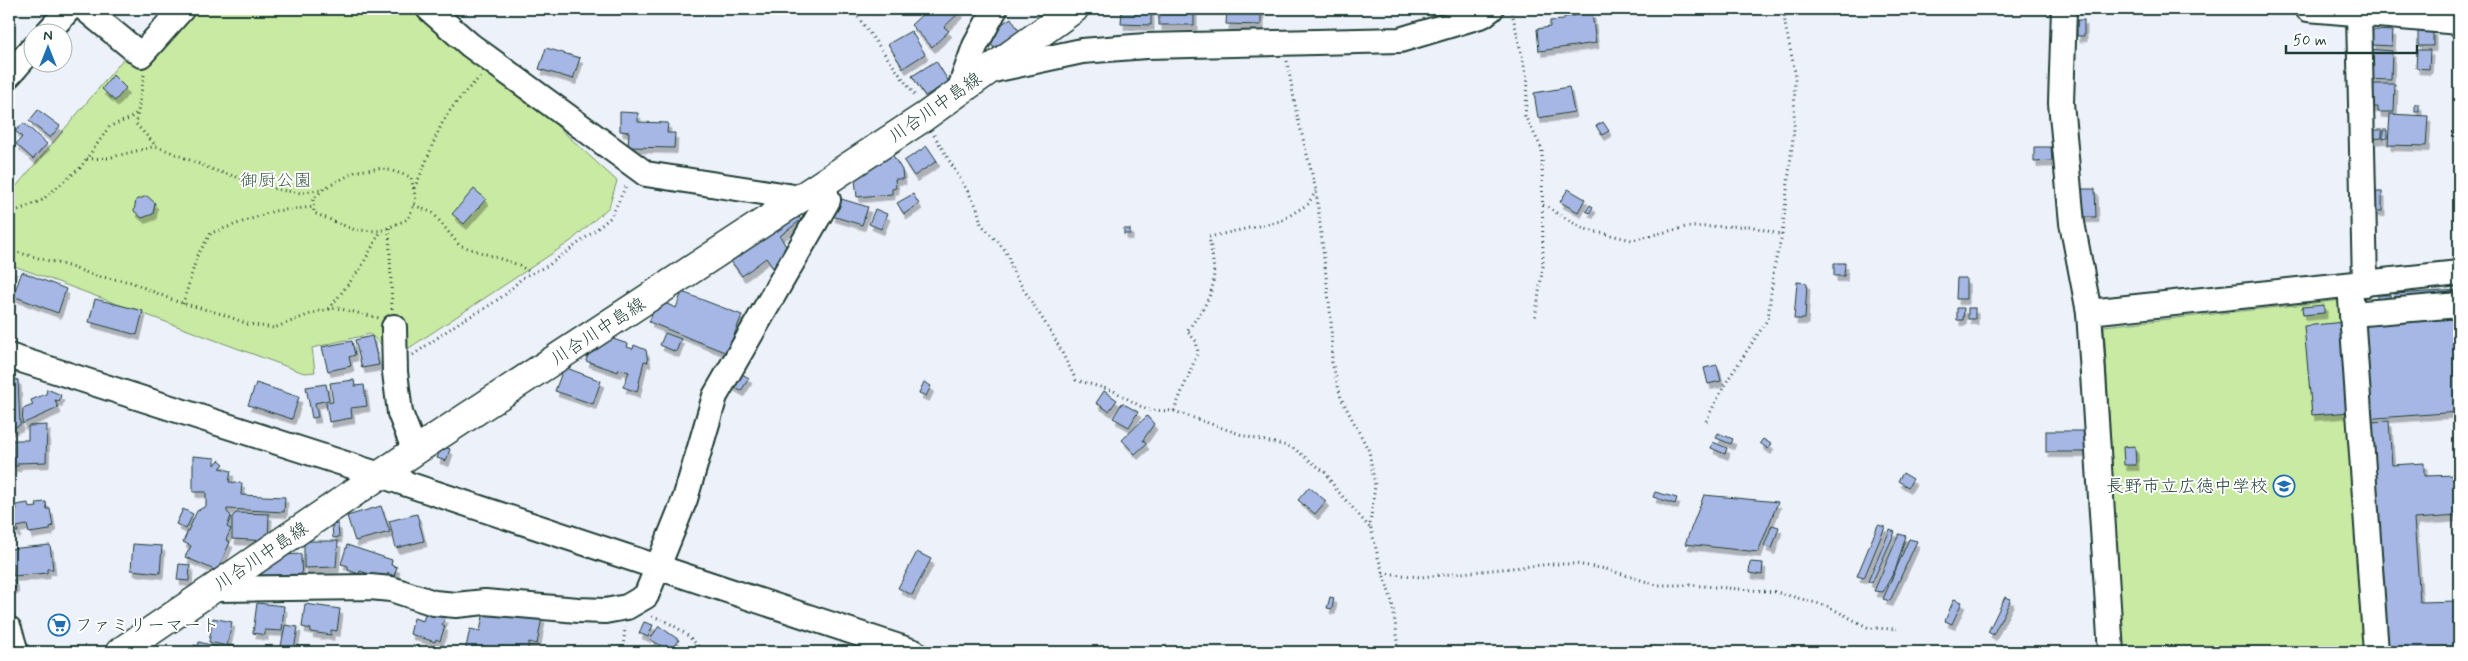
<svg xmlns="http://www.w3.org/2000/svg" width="2468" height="661" viewBox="0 0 2468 661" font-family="Mynerve,'Klee One',sans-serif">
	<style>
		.green { fill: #c9eaa2; stroke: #74946b }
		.building { fill: #a6b7e6; stroke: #1f3d34; filter: url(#shadow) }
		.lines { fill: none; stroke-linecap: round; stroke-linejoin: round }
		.minor-casing { stroke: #1f3d34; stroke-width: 28 }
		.major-casing { stroke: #1f3d34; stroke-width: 31 }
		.path { stroke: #1f3d34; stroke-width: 3; stroke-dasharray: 1 4; stroke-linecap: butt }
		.minor { stroke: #fff; stroke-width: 24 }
		.major { stroke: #fff; stroke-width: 28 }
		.labels { text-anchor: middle; stroke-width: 4; stroke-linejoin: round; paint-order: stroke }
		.street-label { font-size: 18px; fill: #1f3d34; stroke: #fff }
		.park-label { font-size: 18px; fill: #41604a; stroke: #fff }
		.poi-label { font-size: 18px; fill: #1f3d34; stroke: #fff; text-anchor: end }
	</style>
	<defs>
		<filter id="shadow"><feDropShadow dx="3" dy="5.5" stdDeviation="0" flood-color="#0004"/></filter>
	</defs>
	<rect width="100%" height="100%" fill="#edf1fa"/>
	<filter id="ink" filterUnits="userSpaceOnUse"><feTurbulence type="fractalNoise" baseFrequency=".02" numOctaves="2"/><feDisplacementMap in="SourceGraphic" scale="10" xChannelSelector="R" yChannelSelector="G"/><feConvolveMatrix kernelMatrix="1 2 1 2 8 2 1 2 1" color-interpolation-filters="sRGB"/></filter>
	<g filter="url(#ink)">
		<g class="green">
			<polygon points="191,9 416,9 471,55 511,84 617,181 609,207 571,241 406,350 388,351 370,334 312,348 315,372 304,373 9,264 9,195 125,57 141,64"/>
			<polygon points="2342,300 2368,652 2123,652 2104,326"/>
		</g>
		<g class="building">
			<polygon points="928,9 961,11 944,27 949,31 932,47 911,25"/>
			<polygon points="1122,9 1151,9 1151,25 1121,24"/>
			<polygon points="1155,9 1194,9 1194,25 1159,25 1159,13 1155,13"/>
			<polygon points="1227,9 1261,9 1261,25 1226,24"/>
			<polygon points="1567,9 1591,9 1568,14"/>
			<polygon points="1592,13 1596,43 1539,51 1537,29 1550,27 1550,21 1564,20 1564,17"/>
			<polygon points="1011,18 1019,31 994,48 985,35"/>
			<rect x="2077" y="20" width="7" height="16"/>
			<polygon points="2418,29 2433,30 2433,46 2418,46"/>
			<polygon points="2371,30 2393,31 2392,46 2373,45"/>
			<polygon points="911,31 925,54 903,68 888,44"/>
			<polygon points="546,48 580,58 573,79 539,69"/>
			<polygon points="2367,49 2392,51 2391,80 2365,79"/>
			<polygon points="2417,50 2430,50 2429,69 2416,68"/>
			<polygon points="936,61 949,82 925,96 912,76"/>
			<polygon points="113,75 126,88 115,101 102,89"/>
			<polygon points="2367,84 2395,84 2394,112 2378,112 2378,107 2367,107"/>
			<polygon points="1569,87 1574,112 1538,118 1534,93"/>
			<rect x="2415" y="104" width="4" height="8"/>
			<polygon points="38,110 60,126 50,138 29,121"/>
			<polygon points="620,112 638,113 638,122 668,123 667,133 675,133 674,148 628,147 629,132 620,131"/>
			<polygon points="2390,114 2428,116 2426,146 2388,145"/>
			<polygon points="1603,122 1609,131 1602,135 1596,126"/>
			<polygon points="24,123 47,144 33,159 16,144 22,137 15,131"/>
			<polygon points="2372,130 2382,130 2382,138 2370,139"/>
			<polygon points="2383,130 2387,130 2387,138 2383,139"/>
			<polygon points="927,146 937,161 914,176 904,161"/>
			<polygon points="2034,147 2051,147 2052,161 2034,162"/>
			<polygon points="892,154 902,170 903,179 895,179 896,188 892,189 892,194 857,197 854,170"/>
			<polygon points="474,189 486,199 464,224 452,214"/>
			<polygon points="1568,189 1585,199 1578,212 1560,202"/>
			<polygon points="2078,189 2095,189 2096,217 2078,217"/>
			<rect x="2367" y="192" width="15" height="19"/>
			<polygon points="913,194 919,204 904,214 897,203"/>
			<polygon points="147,196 155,203 153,214 142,218 134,211 136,200"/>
			<polygon points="838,198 868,207 862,225 832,216"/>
			<polygon points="1590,205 1593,207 1590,213 1586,211"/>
			<polygon points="794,209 801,220 780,236 788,250 773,268 766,258 742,276 728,257"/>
			<polygon points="875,209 887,214 881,229 869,224"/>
			<rect x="1124" y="229" width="6" height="5"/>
			<polygon points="1834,263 1845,263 1844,276 1834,276"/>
			<polygon points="9,267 14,269 9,284"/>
			<polygon points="22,272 66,289 58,313 13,296"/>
			<polygon points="1957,278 1966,278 1966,299 1956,299"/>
			<polygon points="1797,282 1807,283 1805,319 1794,319"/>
			<polygon points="2459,290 2459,300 2395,304 2394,294"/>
			<polygon points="682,292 742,315 727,353 649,322 658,300 676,308"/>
			<polygon points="2377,295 2390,295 2391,305 2377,306"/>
			<polygon points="95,299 143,311 137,335 89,322"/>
			<polygon points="2324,305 2324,313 2303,315 2302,307"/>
			<polygon points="1957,308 1964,308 1963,320 1957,320"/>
			<rect x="1968" y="308" width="7" height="11"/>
			<polygon points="2459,316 2459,412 2363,419 2356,324"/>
			<polygon points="2344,322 2351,412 2312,415 2304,326"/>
			<polygon points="665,333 681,339 676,352 660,345"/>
			<polygon points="372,336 379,365 362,368 355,340"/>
			<polygon points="607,337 628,344 627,347 633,349 634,345 646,350 648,362 644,361 637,392 623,387 629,372 619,369 618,372 586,361 592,343"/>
			<polygon points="352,341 355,355 349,357 351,366 328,371 322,347"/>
			<polygon points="1717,365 1721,381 1708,384 1704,368"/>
			<polygon points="564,367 601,381 593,404 555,391"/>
			<polygon points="735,370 749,378 741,391 727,383"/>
			<polygon points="9,376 18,380 20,425 9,430"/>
			<polygon points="354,380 355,386 364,385 367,406 351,408 352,418 329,422 326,403 333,402 330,383"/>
			<polygon points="924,382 931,386 926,396 919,393"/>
			<polygon points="256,383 299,397 292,419 248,405"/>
			<polygon points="326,384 329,400 315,403 318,417 312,418 306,387"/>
			<polygon points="47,389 61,395 59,401 55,400 58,408 22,424 23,409 33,405 31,400 46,394"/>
			<polygon points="1104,391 1117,400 1109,411 1096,403"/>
			<polygon points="1122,403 1138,412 1129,427 1113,418"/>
			<polygon points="1147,416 1154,424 1143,440 1146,444 1135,454 1122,440"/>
			<polygon points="2389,421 2392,465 2424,463 2424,476 2459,475 2459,516 2414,519 2420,602 2459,601 2459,652 2386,652 2370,422"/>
			<polygon points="47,425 46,462 18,463 18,466 13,466 12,440 28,440 28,426"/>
			<rect x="2046" y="431" width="39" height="21"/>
			<polygon points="1718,433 1733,439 1731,444 1716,438"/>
			<polygon points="1763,439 1771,444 1768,449 1760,443"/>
			<polygon points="1713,442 1727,448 1725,454 1711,448"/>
			<polygon points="441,446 450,449 446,461 437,458"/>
			<polygon points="2135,446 2136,465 2124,465 2123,447"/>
			<polygon points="9,450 10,476 9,476"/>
			<polygon points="193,456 215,458 215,465 219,460 224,464 220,468 231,471 229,482 242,483 241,495 285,497 284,512 227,509 227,512 231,516 227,527 231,529 226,540 230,542 217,571 185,557 191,546 183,542 197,511 206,506 206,492 193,492"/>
			<polygon points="1903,473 1913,479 1908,487 1898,481"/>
			<polygon points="1309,487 1326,501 1315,514 1298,500"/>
			<polygon points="1655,492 1677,498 1675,504 1653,497"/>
			<polygon points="1704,495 1778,502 1758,552 1685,544"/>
			<polygon points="46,502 47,509 50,509 53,526 50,527 50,530 29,533 27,525 17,527 18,532 15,532 12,510 17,509 16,505 28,503 29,508 37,507 36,503"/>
			<polygon points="381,506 390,532 355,541 347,516"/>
			<polygon points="183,509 193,514 186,529 176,524"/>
			<polygon points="236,513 269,514 268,541 232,539 232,517"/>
			<polygon points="417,514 424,541 396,548 389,521"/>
			<polygon points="338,524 339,537 333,538 332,525"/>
			<polygon points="1772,525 1779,527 1772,549 1764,546"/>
			<polygon points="1878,525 1885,527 1864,578 1857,576"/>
			<polygon points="1890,530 1895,532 1872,583 1868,581"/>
			<polygon points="1899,534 1906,536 1896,568 1883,592 1874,591"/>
			<polygon points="1909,539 1917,541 1890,601 1883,599"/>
			<polygon points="304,541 338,541 336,567 304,568"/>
			<polygon points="133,544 162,546 160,573 131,570"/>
			<polygon points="50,545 53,569 47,569 47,573 13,576 12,563 9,564 9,549"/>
			<polygon points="347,545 392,560 391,565 397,567 394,576 388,573 386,579 360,571 359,574 348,570 348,566 341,564"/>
			<polygon points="917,552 931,559 912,595 898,588"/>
			<polygon points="301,554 302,585 259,584 259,570 282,555"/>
			<polygon points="1750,562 1763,563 1762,575 1749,573"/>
			<polygon points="179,564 190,565 189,581 177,580"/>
			<polygon points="9,580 15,580 16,588 9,589"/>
			<polygon points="1330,597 1334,598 1332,609 1327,608"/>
			<polygon points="2005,597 2011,599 1993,635 1988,632"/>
			<polygon points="1954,599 1962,602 1952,624 1945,621"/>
			<polygon points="257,603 284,606 282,631 265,630 265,635 253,633"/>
			<polygon points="305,604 340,609 337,631 331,630 331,635 310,632 311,629 302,627"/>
			<polygon points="485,607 542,617 537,644 529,642 527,652 465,652 470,629 480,631"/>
			<polygon points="426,612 445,618 442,625 445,626 440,641 436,639 435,642 410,634 414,618 423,621"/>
			<polygon points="213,618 232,622 227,646 209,642"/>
			<polygon points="644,622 653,625 648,637 639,633"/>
			<polygon points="285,625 298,627 294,649 281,646"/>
			<polygon points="659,626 679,640 671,652 650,639"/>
			<polygon points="199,642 225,649 224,652 192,652 194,645 198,646"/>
			<polygon points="229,645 235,646 234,652 228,652"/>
		</g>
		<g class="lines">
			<g class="minor-casing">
				<g id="minor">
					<polyline points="85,9 141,55 182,9"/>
					<polyline points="429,9 470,45 646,174 801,198"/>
					<polyline points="2064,9 2061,103 2072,223 2089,312"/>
					<polyline points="2308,9 2459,22"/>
					<polyline points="2359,14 2365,284"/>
					<polyline points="48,32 69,9"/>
					<polyline points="993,70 1082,51 1146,46 1400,40 1483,15 1491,9"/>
					<polyline points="9,75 32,49"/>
					<polyline points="959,91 975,46 995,9"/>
					<polyline points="2350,285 2376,652"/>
					<polyline points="2352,314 2459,305"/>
					<polyline points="394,327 395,372 400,413 415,451"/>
					<polyline points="9,356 380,475 914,652"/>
					<polyline points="214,589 370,587 391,589 434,603 456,605 485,602 578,610 605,611 627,607 646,596 685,499 715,396 828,200 823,185"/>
					<polyline points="9,629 16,652"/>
					<polyline points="2111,652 2089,312 2459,273"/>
				</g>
			</g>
			<g class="major-casing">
				<polyline id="major" points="120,652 415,451 924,117 1074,9"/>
			</g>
			<g class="path">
				<polyline points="852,9 916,97"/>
				<polyline points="1512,12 1528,83 1525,116 1542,149 1543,266 1535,319"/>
				<polyline points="1287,61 1297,115 1316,190 1331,319 1332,362 1341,398 1369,451 1375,486 1370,524 1378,557 1392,602 1398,641 1396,652"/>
				<polyline points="144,75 136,124 156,146 214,170 279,190 301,193 323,189 357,171 383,168 411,177 416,200 408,219 381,231 355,230 314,213 313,200 323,189"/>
				<polyline points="934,135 977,207 981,224 1006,251 1014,274 1054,337 1076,380 1114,391 1147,410 1174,411 1248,437 1292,447 1326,473 1336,489 1371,529"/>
				<polyline points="87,159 108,158 156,146"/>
				<path d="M414,188C426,166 432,142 444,120C453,104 467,90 480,77"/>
				<polyline points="414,205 433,213 459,245 519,265 531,273"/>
				<polyline points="1543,205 1584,229 1632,240 1686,227 1750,226 1782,235"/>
				<polyline points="9,214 42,200 80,168 110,126 129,119 138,112"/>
				<polyline points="389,228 392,309"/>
				<polyline points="9,250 68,266 96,276 131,282 175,301 222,314 248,324 274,328 318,311 337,308 379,318"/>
				<polyline points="183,304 197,256 211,233 274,211 314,207"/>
				<polyline points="329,309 360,269 381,231"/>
				<polyline points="413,355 461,321 484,309 506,294 522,278 549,265 592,233 611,217 627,184"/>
				<path d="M1174,411L1198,352L1196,341L1187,331C1216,293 1218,284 1209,237L1281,221L1308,204L1316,191"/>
				<polyline points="1706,421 1725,384 1768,319 1774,267 1782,235 1794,129 1795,72 1785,24 1784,9"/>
				<polyline points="1383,573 1421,577 1552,564 1576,564 1606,569 1657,585 1691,585 1776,592 1827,606 1869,628 1897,629"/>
				<path d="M652,616C673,623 689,634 703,652"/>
				<polyline points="623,652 625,627"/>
			</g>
			<use href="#minor" class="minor"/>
			<use href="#major" class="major"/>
		</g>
	</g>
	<defs>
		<g id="school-ring" transform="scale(1.125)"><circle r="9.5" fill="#fff" stroke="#1f6fb2" stroke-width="1.5"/><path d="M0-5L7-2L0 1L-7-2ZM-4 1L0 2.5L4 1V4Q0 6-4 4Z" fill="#1f6fb2"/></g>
		<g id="supermarket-ring" transform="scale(1.125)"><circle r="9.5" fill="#fff" stroke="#1f6fb2" stroke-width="1.5"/><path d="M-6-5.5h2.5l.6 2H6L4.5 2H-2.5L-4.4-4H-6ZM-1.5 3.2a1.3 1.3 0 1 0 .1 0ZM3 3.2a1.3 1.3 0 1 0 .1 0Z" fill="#1f6fb2"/></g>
	</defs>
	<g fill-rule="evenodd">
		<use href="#school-ring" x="2284" y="486"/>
		<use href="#supermarket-ring" x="59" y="625"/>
	</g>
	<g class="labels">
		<g class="street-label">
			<text transform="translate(935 107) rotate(-35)" y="6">川合川中島線</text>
			<text transform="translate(598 331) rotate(-33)" y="6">川合川中島線</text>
			<text transform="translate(261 556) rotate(-34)" y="6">川合川中島線</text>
		</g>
		<g class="park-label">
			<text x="276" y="186">御厨公園</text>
		</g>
		<g class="poi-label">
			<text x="2268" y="492">長野市立広徳中学校</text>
			<text x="75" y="631" text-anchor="start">ファミリーマート</text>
		</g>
	</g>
	<rect width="2468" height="661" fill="none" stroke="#fff" stroke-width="30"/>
	<rect x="15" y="15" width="2438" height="631" fill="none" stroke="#1f3d34" stroke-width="2" filter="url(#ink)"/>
	<g transform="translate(48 48)"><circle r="24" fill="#ffffff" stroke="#a5b1ae"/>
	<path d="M0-4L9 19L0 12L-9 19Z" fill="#1f6fb2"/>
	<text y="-8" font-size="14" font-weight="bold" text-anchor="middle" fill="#1f3d34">N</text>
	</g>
	<path d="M2286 45v8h131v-8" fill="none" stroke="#1f3d34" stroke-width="2.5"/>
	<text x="2293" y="45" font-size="15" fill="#1f3d34" stroke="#ffffff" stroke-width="4" paint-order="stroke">50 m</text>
</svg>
